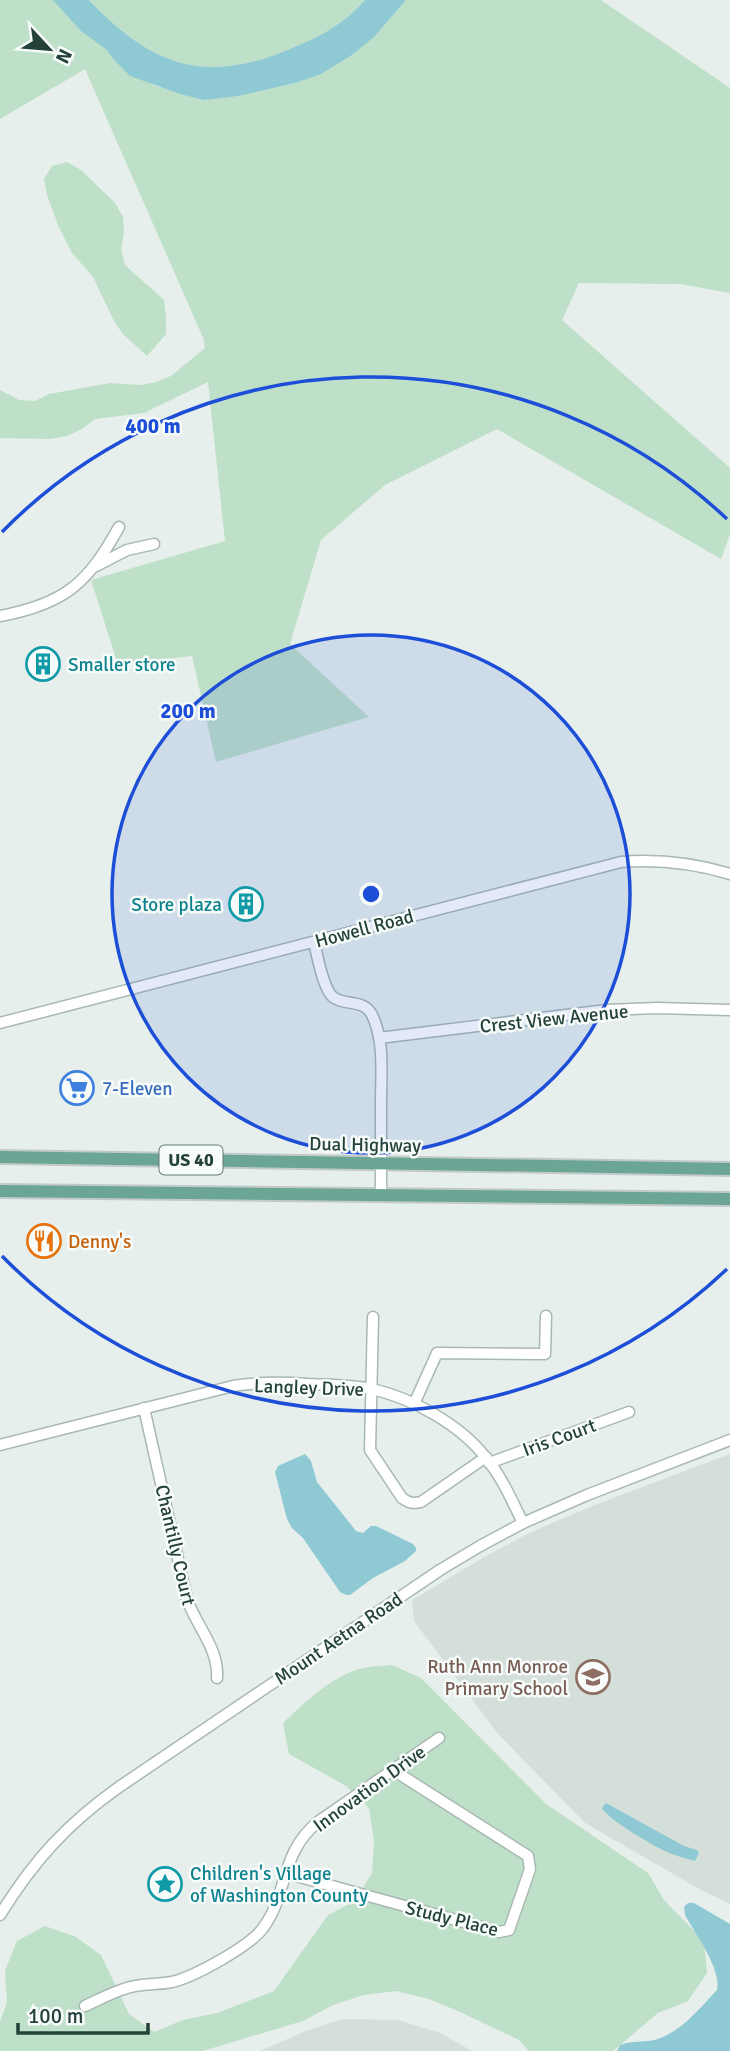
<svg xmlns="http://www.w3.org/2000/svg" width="730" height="2051" viewBox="0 0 730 2051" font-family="Signika,sans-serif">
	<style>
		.built { fill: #d4dfda }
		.green { fill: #bfe0c8 }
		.water { fill: #8ec9d4 }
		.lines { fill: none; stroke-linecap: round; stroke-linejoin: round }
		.minor-casing { stroke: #a8b8b2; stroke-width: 13 }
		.major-casing { stroke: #c2cac8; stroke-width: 16 }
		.minor { stroke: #fff; stroke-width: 10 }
		.major { stroke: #6aa596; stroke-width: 12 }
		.ring { fill: none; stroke: #1d4ed8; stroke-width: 3.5 }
		.labels { text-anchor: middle; stroke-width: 5; stroke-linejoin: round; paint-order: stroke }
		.shield { fill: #f7fbf9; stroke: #637a73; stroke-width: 2 }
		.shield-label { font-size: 18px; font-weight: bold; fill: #24423a }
		.culture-label { font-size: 19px; fill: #0d838f; stroke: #f7fbf9; text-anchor: start }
		.street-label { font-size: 19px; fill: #24423a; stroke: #f7fbf9 }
		.shop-label { font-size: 19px; fill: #366cbe; stroke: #f7fbf9; text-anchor: start }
		.food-label { font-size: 19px; fill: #c56008; stroke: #f7fbf9; text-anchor: start }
		.education-label { font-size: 19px; fill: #785e54; stroke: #f7fbf9; text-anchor: end }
		.centre { fill: #1d4ed8; stroke: #f7fbf9; stroke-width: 3.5 }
		.ring-label { font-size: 21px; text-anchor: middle; font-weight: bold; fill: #1d4ed8; stroke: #f7fbf9; stroke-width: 5; stroke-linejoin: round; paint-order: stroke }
	</style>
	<rect width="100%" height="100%" fill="#e6efeb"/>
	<g class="built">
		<polygon points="730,1454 730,1904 701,1890 585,1823 498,1734 414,1621 412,1600 486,1556 529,1533 592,1506"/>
		<polygon points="342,2019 398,2020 440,2033 472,2051 260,2051 306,2031"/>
	</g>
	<g class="green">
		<polygon points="0,0 53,0 95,40 108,50 114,60 153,85 204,99 239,96 295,83 352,55 373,37 406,0 601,0 730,88 730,293 680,284 579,283 562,320 730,468 730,534 721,559 497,429 385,485 321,540 290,644 369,717 216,762 192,656 118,665 91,580 225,541 208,382 144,413 95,419 82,429 67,436 50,439 0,438 0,390 19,400 35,401 49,394 110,383 141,385 156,382 171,376 205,348 204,340 85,69 0,119"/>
		<path d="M89,0H365C343,25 321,36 290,49C204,85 152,66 89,0Z"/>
		<polygon points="67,162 81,170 115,203 123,217 124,233 121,249 125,265 164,300 166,317 166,334 147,356 123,334 114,321 93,277 72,253 58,225 47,195 44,179 52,166"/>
		<path d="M392,1665L421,1678L546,1804L648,1873L664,1900L704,1941L707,1973L688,2001L658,2013L613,2051H529L519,2040L460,2012L429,1999L396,1991L364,1995L333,2005L303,2021L203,2051H0V2021L7,2003L5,1971L17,1941L45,1926L76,1937L101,1955L129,2014L154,2032L183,2020L217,2013L274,1991L328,1915L355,1901L372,1873L374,1842L369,1808L346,1786L289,1754L283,1723C306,1701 329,1679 359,1669C369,1666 381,1666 392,1665Z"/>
	</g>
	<g class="water">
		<path d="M53,0H89C152,66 204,85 290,49C321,36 343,25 365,0H406L374,37L352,55L321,74L295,83L239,96L204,100L180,94L130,76L114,60L107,50L81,31Z"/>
		<polygon points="305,1454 311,1461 317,1482 356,1531 363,1533 371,1526 376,1526 413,1544 416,1548 416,1551 405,1561 373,1578 350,1595 346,1595 340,1592 303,1538 292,1528 287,1519 275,1472 278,1466"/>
		<path d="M606,1803L684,1846L697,1850L699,1853L695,1861C686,1858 676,1856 667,1852C655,1847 606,1818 602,1808Z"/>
		<path d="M688,1903H694L730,1924V2051H617L620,2045C632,2040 645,2043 658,2039C683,2030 699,2009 717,1990C722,1970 695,1933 685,1915L684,1907Z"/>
	</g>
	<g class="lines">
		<g class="minor-casing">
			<g id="minor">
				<polyline points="96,566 127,550 154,544"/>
				<path d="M0,616C65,604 88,583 119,527"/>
				<path d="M314,942C317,954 323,989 333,997C344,1006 362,999 371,1013C385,1039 381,1075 381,1103C381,1133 381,1164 381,1194"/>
				<path d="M0,1023L621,862C659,859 693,863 730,874"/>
				<polyline points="379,1038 607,1010 657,1008 730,1010"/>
				<path d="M373,1317L370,1450L402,1498C409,1503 413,1504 421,1502L486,1457"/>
				<polyline points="414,1404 437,1353 545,1354 546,1316"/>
				<path d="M144,1408L187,1599C196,1626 219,1648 217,1678"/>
				<path d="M0,1445L233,1386C258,1382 282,1382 308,1384C329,1385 352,1385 372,1389C412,1398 461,1425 486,1458C502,1477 512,1501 523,1523"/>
				<polyline points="489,1463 629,1412"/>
				<polyline points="285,1873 499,1932 509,1930 530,1869 528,1856 393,1770"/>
				<path d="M0,1915C34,1860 67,1824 119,1787L440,1570L480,1546L523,1523L587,1495L730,1440"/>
				<path d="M85,2006C98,2000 111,1993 124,1989C139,1983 156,1985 172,1982C194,1977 250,1946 263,1928C289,1893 279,1853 319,1821L439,1738"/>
			</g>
		</g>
		<g class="major-casing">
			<g id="major">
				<polyline points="0,1157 730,1169"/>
				<polyline points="0,1191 730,1199"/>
			</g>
		</g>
		<use href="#minor" class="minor"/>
		<use href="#major" class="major"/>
	</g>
	<circle cx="371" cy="894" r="259" fill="#1d4ed8" fill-opacity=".12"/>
	<g class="ring">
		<circle cx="371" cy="894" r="259"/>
		<path d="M727 1269A517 517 0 0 1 2 1256M2 532A517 517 0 0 1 727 519"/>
	</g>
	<defs>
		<g id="building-ring" transform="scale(1.75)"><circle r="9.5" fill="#f7fbf9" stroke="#0f9aa8" stroke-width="1.5"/><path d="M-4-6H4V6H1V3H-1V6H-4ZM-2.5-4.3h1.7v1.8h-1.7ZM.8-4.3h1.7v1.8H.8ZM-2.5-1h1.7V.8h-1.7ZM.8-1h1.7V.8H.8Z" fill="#0f9aa8"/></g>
		<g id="supermarket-ring" transform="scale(1.75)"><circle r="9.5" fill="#f7fbf9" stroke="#3f7fe0" stroke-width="1.5"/><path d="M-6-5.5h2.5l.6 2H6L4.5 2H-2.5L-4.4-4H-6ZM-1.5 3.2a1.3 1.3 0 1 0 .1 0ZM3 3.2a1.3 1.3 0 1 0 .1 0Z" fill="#3f7fe0"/></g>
		<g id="restaurant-ring" transform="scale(1.75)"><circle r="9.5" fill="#f7fbf9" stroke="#e8710a" stroke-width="1.5"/><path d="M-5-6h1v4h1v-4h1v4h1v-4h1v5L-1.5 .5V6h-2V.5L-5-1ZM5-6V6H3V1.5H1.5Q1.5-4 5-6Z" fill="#e8710a"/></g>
		<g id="school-ring" transform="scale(1.75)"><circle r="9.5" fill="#f7fbf9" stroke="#8d6e63" stroke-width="1.5"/><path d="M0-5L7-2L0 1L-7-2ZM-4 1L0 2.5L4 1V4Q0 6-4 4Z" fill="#8d6e63"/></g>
		<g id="sight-ring" transform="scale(1.75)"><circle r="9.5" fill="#f7fbf9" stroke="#0f9aa8" stroke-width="1.5"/><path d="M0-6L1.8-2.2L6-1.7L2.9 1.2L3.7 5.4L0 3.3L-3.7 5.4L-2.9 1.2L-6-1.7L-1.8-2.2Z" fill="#0f9aa8"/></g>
	</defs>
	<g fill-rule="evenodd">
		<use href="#building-ring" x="43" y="664"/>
		<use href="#building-ring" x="246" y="904"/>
		<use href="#supermarket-ring" x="77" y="1088"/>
		<use href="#restaurant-ring" x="44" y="1241"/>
		<use href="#school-ring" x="593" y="1677"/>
		<use href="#sight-ring" x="165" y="1884"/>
	</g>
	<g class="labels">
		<rect class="shield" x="159.5" y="1145.5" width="63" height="29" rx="5"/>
		<g class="shield-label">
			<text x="191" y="1166">US 40</text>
		</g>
		<g class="culture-label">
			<text x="68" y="671">Smaller store</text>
			<text x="222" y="911" text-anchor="end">Store plaza</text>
			<text x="190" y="1880">Children's Village<tspan x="190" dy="22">of Washington County</tspan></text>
		</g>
		<g class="street-label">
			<text transform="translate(364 928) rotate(-15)" y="7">Howell Road</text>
			<text transform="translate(554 1018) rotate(-6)" y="7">Crest View Avenue</text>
			<text transform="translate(365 1144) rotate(1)" y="7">Dual Highway</text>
			<text transform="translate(309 1387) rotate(2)" y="7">Langley Drive</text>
			<text transform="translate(559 1437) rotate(-20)" y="7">Iris Court</text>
			<text transform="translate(176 1545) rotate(77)" y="7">Chantilly Court</text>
			<text transform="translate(338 1638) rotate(-34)" y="7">Mount Aetna Road</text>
			<text transform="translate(369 1788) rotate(-36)" y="7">Innovation Drive</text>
			<text transform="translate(452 1918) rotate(14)" y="7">Study Place</text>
		</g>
		<g class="shop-label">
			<text x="102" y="1095">7-Eleven</text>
		</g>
		<g class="food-label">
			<text x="68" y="1248">Denny's</text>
		</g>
		<g class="education-label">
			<text x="568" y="1673">Ruth Ann Monroe<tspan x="568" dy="22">Primary School</tspan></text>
		</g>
	</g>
	<circle cx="371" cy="894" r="10" class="centre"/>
	<g class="ring-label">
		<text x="153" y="433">400 m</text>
		<text x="188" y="718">200 m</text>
	</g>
	<g transform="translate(49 49) rotate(116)" stroke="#f7fbf9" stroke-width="5" paint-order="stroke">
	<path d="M0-5L12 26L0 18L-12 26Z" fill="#24423a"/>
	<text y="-10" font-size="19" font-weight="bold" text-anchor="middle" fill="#24423a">N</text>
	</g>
	<path d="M18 2023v10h130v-10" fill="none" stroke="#24423a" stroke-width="3.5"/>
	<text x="28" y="2023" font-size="21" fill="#24423a" stroke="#f7fbf9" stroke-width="5" paint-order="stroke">100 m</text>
</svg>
